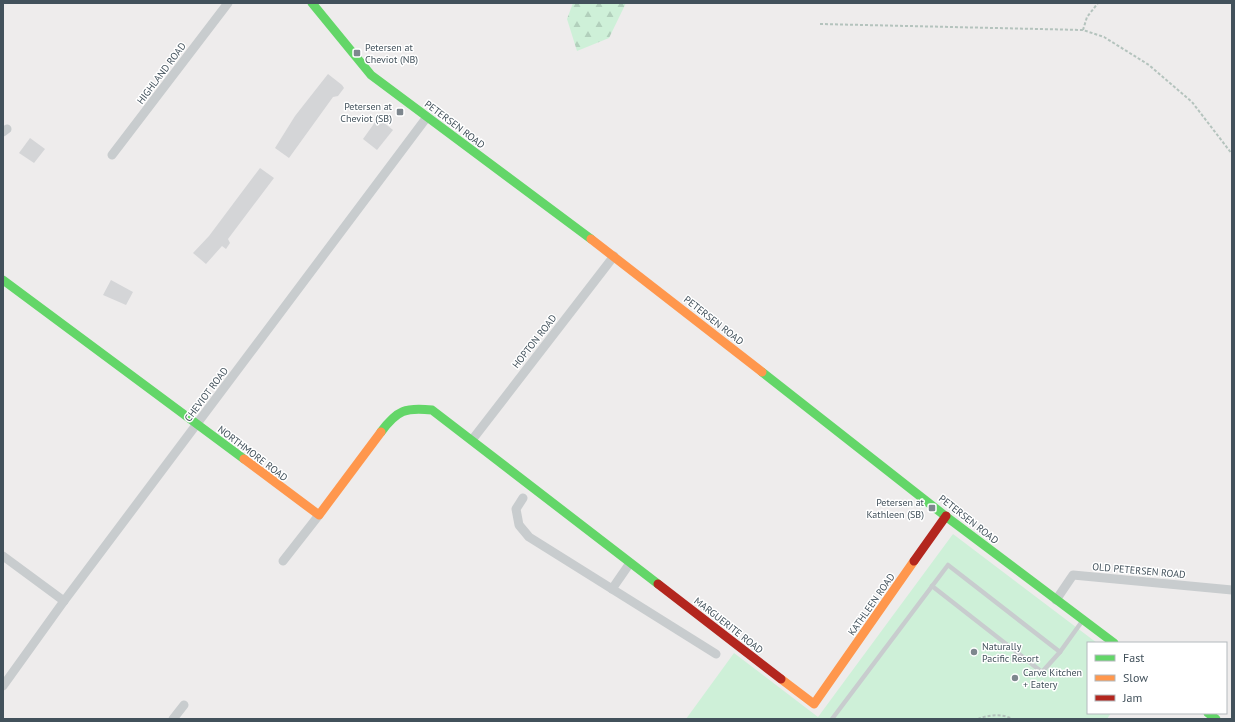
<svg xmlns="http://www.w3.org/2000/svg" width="1235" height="722" viewBox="0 0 1235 722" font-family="'PT Sans',sans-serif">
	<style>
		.green { fill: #cef0d8 }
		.forest { fill: url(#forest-firs) }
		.building { fill: #d4d5d7 }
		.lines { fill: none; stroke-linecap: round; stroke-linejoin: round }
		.path { stroke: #b4c3bd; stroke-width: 2; stroke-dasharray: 3 2; stroke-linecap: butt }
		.lane { stroke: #c8ccce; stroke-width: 4.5 }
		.street { stroke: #c8ccce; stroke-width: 9 }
		.fast { stroke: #63d668; stroke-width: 9 }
		.slow { stroke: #ff974d; stroke-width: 9 }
		.jam { stroke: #b3261e; stroke-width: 9 }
		.poi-dot { fill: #7e878e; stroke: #fff; stroke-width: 1.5 }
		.labels { text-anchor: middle; stroke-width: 3; stroke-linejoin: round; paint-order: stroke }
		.poi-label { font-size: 10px; fill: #42515b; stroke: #fff; text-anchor: start }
		.street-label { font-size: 10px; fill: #42515b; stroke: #fff }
	</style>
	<defs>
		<pattern id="forest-firs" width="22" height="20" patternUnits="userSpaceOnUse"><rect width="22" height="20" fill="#cef0d8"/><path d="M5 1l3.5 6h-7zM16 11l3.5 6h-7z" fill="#b2d0bc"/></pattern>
	</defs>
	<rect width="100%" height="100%" fill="#eeecec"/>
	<polygon class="green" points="953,534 1097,643 1088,643 1088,713 1111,713 1107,719 686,719 734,653 818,717"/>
	<polygon class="forest" points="573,3 626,3 609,38 577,51 567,19"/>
	<g class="building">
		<polygon points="328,74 342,85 344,88 338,96 333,97 289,158 275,148 295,116"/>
		<polygon points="378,118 393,130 377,150 363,139"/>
		<polygon points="30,138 45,149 34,163 19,153"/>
		<polygon points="260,168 274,178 228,239 230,243 226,249 222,246 206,264 193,253 209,236"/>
		<polygon points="111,280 133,292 126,305 103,295"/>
	</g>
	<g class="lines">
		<g class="path">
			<polyline points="820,24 1083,30 1104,37 1149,65 1192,102 1232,154"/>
			<polyline points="1083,30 1087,17 1098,3"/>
			<path d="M978,719C988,715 1002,713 1012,719"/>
		</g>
		<g class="lane">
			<polyline points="932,586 1042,672 1060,652"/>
			<polyline points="832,719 948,565 1060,652 1083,620"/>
		</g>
		<g class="street">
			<polyline points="3,132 7,129"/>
			<polyline points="112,155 228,3"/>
			<polyline points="472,440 614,256"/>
			<polyline points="523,498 516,509 519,525 529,537 716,654"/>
			<polyline points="3,556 64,601"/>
			<polyline points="283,561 319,515"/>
			<polyline points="612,589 630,563"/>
			<polyline points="1056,600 1073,575 1232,590"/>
			<polyline points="3,686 64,601 427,117"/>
			<polyline points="173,719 184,705"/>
		</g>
		<g class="fast">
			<polyline points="312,3 371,75 591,239"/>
			<polyline points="3,280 244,459"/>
			<polyline points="762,372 944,515 1114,643"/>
			<path d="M381,432C397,410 406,407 432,410L658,584"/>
			<polyline points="1208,713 1216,719"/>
		</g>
		<g class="slow">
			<polyline points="591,239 762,372"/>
			<polyline points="244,459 319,515 381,432"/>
			<polyline points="781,679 814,704 914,561"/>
		</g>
		<g class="jam">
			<polyline points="914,561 946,516"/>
			<polyline points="658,584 781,679"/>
		</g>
	</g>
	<g class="poi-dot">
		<rect x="353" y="49" width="8" height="8" rx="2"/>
		<rect x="396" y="108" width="8" height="8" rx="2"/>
		<rect x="928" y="504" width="8" height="8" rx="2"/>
		<circle cx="974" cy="652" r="4"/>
		<circle cx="1015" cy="678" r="4"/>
	</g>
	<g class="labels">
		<g class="poi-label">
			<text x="365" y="51">Petersen at<tspan x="365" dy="12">Cheviot (NB)</tspan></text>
			<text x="392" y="110" text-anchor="end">Petersen at<tspan x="392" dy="12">Cheviot (SB)</tspan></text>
			<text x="924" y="506" text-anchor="end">Petersen at<tspan x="924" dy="12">Kathleen (SB)</tspan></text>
			<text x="982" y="650">Naturally<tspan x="982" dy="12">Pacific Resort</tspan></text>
			<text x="1023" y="676">Carve Kitchen<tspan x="1023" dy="12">+ Eatery</tspan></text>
		</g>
		<g class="street-label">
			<text transform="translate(161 73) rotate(-53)" y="4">HIGHLAND ROAD</text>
			<text transform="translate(455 124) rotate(37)" y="4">PETERSEN ROAD</text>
			<text transform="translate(714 320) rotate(38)" y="4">PETERSEN ROAD</text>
			<text transform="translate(534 341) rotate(-52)" y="4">HOPTON ROAD</text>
			<text transform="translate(206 394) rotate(-53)" y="4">CHEVIOT ROAD</text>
			<text transform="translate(253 453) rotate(37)" y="4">NORTHMORE ROAD</text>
			<text transform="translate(969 519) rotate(38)" y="4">PETERSEN ROAD</text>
			<text transform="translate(1139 570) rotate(5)" y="4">OLD PETERSEN ROAD</text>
			<text transform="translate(871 604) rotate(-55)" y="4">KATHLEEN ROAD</text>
			<text transform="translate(729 625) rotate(38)" y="4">MARGUERITE ROAD</text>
		</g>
	</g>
	<rect width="1235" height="722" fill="none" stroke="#42515b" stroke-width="8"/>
	<rect x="1087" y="642" width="140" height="72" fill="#ffffff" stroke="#b3b9bd"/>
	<rect x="1095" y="655" width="20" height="6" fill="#63d668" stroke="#b3b9bd"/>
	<text x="1123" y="662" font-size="12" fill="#42515b">Fast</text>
	<rect x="1095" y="675" width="20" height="6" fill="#ff974d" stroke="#b3b9bd"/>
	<text x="1123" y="682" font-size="12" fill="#42515b">Slow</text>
	<rect x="1095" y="695" width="20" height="6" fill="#b3261e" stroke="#b3b9bd"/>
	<text x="1123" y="702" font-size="12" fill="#42515b">Jam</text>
</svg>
